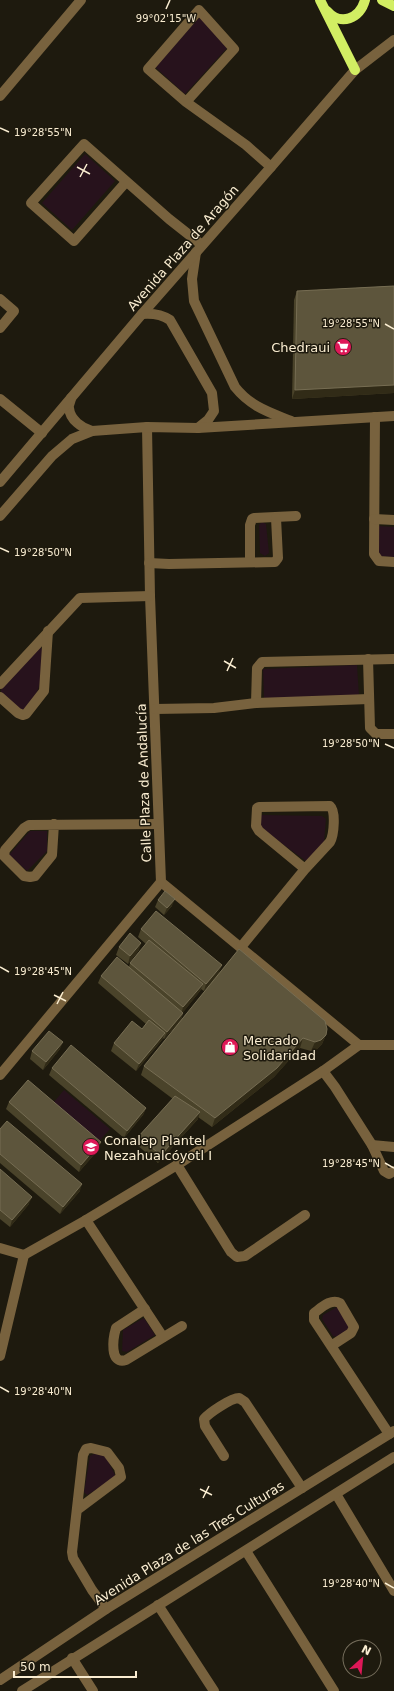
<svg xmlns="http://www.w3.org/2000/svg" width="394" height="1691" viewBox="0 0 394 1691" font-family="'DejaVu Sans',sans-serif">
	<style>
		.green { fill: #27121c }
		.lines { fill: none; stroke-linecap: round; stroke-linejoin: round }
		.minor { stroke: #78623e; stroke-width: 10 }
		.major { stroke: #d2ee63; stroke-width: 10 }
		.wall { fill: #4a432a }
		.shaded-wall { fill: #312b17 }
		.building { fill: #5d553c; stroke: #766d53 }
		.ticks { fill: none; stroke: #faedd1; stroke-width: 1.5 }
		.labels { text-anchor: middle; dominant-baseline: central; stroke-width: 3; stroke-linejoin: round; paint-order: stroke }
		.street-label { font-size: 13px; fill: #faedd1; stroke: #1e1a0e }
		.poi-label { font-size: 13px; fill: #faedd1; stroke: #1e1a0e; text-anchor: start }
		.ticks-label { font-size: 10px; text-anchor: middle; fill: #faedd1; stroke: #1e1a0e; stroke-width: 3; stroke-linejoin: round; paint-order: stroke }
	</style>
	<rect width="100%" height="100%" fill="#1e1a0e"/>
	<g class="green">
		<polygon points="200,17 227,48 185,94 155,67"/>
		<polygon points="85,154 115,181 72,230 42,203"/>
		<polygon points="262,522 266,524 269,553 265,556 260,553 259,525"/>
		<polygon points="379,526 394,527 394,557 377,556"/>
		<path d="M40 646 42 650C41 675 44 692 23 710L20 709 1 692V689Z"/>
		<polygon points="357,665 359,696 264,700 263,669"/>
		<polygon points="262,815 322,816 326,819 324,842 306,861 262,829 258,822 259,816"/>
		<polygon points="30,831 47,831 47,851 27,871 9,855"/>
		<polygon points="64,1090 110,1129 94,1147 49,1108"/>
		<polygon points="337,1307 351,1329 338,1337 333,1336 322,1319 323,1315"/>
		<polygon points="144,1318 155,1335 127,1352 122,1351 123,1330"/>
		<polygon points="94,1454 105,1455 115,1475 113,1480 87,1495 84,1492 90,1456"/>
	</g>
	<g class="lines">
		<g class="minor">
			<polyline points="0,96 81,0"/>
			<polyline points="186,102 234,49 199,10 148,69 186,102 246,145 271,167"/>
			<polyline points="126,182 74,241 31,203 84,144 169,219 202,245"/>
			<path d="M196 252 192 279 194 301 235 387C251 407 269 412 291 421"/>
			<polyline points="0,299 14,311 0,328"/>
			<path d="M142 314C153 313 161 314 170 320L212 393 214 411 208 420 198 428"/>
			<path d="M71 398C71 401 68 406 69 408 70 420 82 428 92 431"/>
			<polyline points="0,399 42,433"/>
			<polyline points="375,417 374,554 379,561 394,562"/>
			<polyline points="147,427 150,596 161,882 359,1045"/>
			<polyline points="0,482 142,314 271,167 355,70 394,40"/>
			<polyline points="0,516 52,456 72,439 92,431 147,427 198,428 394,416"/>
			<polyline points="374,519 394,520"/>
			<polyline points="250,562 250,525 252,519 254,518 296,516"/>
			<polyline points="149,563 169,564 275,562 278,558 276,518"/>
			<polyline points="368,659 370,728 376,734 394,734"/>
			<polyline points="0,684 80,598 150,596"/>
			<polyline points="0,697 18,713 23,715 26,714 44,691 48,631"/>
			<polyline points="256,703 257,668 262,662 394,659"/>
			<polyline points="155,709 214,708 256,703 369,699"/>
			<polyline points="54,824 52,855 35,876 30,877 24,876 4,856 5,850 24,828 29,825 158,824"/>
			<path d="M241 947 305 869 330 842C334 835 336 811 330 806L259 807 257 808 256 826 259 831 305 869"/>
			<polyline points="323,1071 335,1087 372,1145 384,1171 389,1174 394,1171"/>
			<polyline points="0,1075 161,882"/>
			<polyline points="372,1145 394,1147"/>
			<polyline points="177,1165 231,1252 237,1257 245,1256 305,1215"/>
			<polyline points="86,1220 163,1337"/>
			<polyline points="0,1248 24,1255"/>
			<polyline points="24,1255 86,1220 177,1165 323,1071 359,1045 394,1045"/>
			<path d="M145 1309 116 1328C113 1338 109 1365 126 1360L182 1326"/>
			<path d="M331 1346 351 1333 354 1327 340 1303C331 1298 321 1308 314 1313V1320L389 1434"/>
			<polyline points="0,1356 24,1255"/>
			<path d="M224 1456 205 1426 204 1419C209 1413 231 1398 239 1398L245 1402 302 1488"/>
			<polyline points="336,1494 394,1591"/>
			<polyline points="77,1510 121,1477 119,1468 107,1452 91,1448 86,1449 83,1455 72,1552 73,1558 92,1590 106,1609"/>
			<polyline points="246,1551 334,1691"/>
			<polyline points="158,1605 214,1691"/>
			<polyline points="72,1658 93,1691"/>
			<polyline points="0,1680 106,1609 394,1431"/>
			<polyline points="22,1691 394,1457"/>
		</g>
		<g class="major">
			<polyline points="320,0 355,70"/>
			<polyline points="382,0 394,6"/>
			<path d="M327 11C341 27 360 18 365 0"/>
		</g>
	</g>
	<g class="wall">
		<polygon points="394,286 394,393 292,399 294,300 297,291"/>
		<polygon points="158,900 172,906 164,915 155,907"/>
		<polygon points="141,929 219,973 204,991 201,989 200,991 183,1012 183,1013 181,1020 164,1039 163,1038 162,1040 136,1071 111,1051 114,1043 142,1029 146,1024 98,983 101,976 129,967 130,963 146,944 138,937"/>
		<polygon points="119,947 139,950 128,964 116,955"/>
		<polygon points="239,949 326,1035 322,1044 317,1049 311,1051 300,1048 274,1077 212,1127 198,1117 198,1119 158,1163 136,1144 138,1137 173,1099 141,1075 144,1066"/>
		<polygon points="60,1049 43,1070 30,1059 32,1051"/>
		<polygon points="52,1068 146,1108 143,1115 124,1138 49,1075"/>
		<polygon points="9,1102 101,1142 98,1150 79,1172 6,1109"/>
		<polygon points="0,1129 80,1191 60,1214 0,1163"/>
		<polygon points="0,1169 29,1204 10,1227 0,1219"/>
	</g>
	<g class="shaded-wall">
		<polygon points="394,385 394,393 292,399 295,390"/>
		<polygon points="175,899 172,906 164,915 167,908"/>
		<polygon points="141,943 139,950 128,964 130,956"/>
		<polygon points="222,965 219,973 204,991 206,984"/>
		<polygon points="203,984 200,991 181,1015 183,1007"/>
		<polygon points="183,1013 181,1020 164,1039 167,1032"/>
		<polygon points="165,1033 162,1040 136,1071 139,1064"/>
		<polygon points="326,1035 322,1044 317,1049 311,1051 315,1042"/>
		<polygon points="303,1038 300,1048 274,1077 212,1127 215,1118"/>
		<polygon points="63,1042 60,1049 43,1070 46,1062"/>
		<polygon points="146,1108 143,1115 124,1138 127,1131"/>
		<polygon points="200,1112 198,1119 158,1163 161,1155"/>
		<polygon points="101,1142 98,1150 79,1172 81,1165"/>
		<polygon points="82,1184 80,1191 60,1214 63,1207"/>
		<polygon points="32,1197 29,1204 10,1227 12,1220"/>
	</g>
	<g class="building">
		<polygon points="394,286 394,385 295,390 297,291"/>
		<polygon points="165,891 175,899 167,908 158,900"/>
		<polygon points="156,911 222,965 206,984 141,929"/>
		<polygon points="130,933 141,943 130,956 119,947"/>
		<polygon points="149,940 203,984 183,1007 130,963"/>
		<polygon points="239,949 325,1021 327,1029 326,1035 321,1040 315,1042 303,1038 277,1068 215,1118 144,1066"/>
		<polygon points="117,957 183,1013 167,1032 101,976"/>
		<polygon points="149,1020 165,1033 139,1064 114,1043 132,1021 142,1029"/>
		<polygon points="49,1031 63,1042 46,1062 32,1051"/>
		<polygon points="71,1045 146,1108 127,1131 52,1068"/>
		<polygon points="28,1080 101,1142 81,1165 9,1102"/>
		<polygon points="175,1096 200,1112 161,1155 138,1137"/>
		<polygon points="7,1121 82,1184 63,1207 0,1154 0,1129"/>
		<polygon points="0,1169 32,1197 12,1220 0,1210"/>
	</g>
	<path class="ticks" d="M166 9 170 0M0 128 9 132M77 167 90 174M80 177 87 164M385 324 394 329M0 548 9 552M224 661 236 668M227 671 233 658M385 744 394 748M0 967 9 972M54 995 66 1001M57 1004 63 992M385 1163 394 1168M0 1387 9 1392M200 1489 212 1495M203 1498 209 1486M385 1583 394 1588"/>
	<defs>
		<g id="supermarket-disc" transform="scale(0.9)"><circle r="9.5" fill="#de1858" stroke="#1e1a0e"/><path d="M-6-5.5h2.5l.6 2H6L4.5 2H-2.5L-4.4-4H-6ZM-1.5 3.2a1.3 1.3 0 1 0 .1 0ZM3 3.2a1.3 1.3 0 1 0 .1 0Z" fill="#fff"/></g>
		<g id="shop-disc" transform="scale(0.9)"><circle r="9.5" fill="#de1858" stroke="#1e1a0e"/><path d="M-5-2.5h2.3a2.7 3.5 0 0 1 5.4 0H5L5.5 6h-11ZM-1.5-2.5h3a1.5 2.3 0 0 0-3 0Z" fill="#fff"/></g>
		<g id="school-disc" transform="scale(0.9)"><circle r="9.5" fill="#de1858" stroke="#1e1a0e"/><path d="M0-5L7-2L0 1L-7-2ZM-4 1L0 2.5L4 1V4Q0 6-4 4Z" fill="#fff"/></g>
	</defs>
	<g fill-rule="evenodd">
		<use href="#supermarket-disc" x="343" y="347"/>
		<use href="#shop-disc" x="230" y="1047"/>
		<use href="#school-disc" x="91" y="1147"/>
	</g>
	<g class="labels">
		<g class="street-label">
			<text transform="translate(183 248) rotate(-49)">Avenida Plaza de Aragón</text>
			<text transform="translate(144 783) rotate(-92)">Calle Plaza de Andalucía</text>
			<text transform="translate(189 1543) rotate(-32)">Avenida Plaza de las Tres Culturas</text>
		</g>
		<g class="poi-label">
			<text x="330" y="347" text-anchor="end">Chedraui</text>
			<text x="243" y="1040">Mercado<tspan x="243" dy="15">Solidaridad</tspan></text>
			<text x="104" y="1140">Conalep Plantel<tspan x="104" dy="15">Nezahualcóyotl I</tspan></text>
		</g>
	</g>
	<g class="ticks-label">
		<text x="166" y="22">99°02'15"W</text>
		<text x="43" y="136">19°28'55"N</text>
		<text x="351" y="327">19°28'55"N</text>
		<text x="43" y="556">19°28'50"N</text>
		<text x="351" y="747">19°28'50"N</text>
		<text x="43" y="975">19°28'45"N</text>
		<text x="351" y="1167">19°28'45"N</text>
		<text x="43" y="1395">19°28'40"N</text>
		<text x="351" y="1587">19°28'40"N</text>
	</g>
	<g transform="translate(362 1659) rotate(27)"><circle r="19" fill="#1e1a0e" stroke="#766e5c"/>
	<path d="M0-3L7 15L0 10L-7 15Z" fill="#de1858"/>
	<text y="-6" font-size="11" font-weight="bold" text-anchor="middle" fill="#faedd1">N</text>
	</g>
	<path d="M14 1671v6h122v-6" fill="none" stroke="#faedd1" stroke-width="2"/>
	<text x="20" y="1671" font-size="12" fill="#faedd1" stroke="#1e1a0e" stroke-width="3" paint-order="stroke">50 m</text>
</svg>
